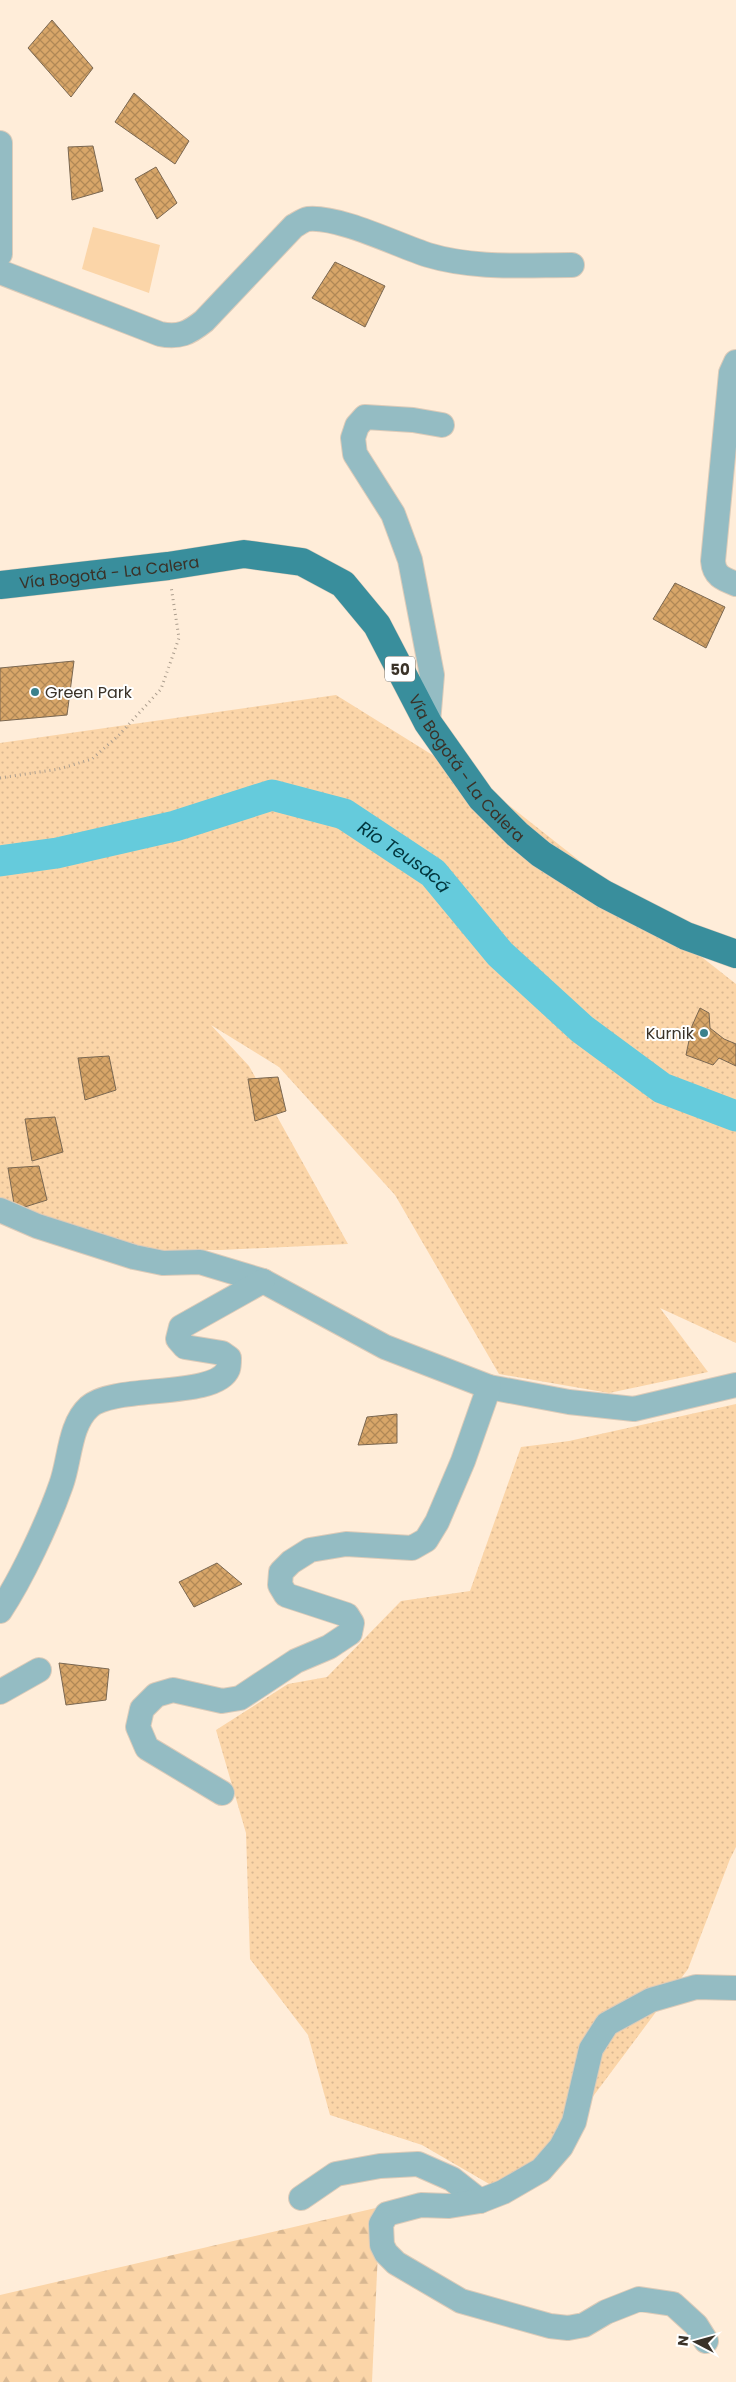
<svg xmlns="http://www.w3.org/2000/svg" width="736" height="2382" viewBox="0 0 736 2382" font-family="Poppins,sans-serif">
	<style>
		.grass { fill: url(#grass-dots) }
		.forest { fill: url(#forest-firs) }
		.garden { fill: #fbd5a8 }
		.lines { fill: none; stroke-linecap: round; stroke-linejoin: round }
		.river { stroke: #65cbdc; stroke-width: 31 }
		.building { fill: url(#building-cross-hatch); stroke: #7a6751 }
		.minor-casing { stroke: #dccbb9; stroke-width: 26 }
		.major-casing { stroke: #dccbb9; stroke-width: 29 }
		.path { stroke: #ac9e8e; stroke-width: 3; stroke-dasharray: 1 4; stroke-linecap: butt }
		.minor { stroke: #94bcc3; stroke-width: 24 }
		.major { stroke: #398e9c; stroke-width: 28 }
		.poi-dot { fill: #3b818c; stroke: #fff; stroke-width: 2 }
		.labels { text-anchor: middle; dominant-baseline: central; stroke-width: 4; stroke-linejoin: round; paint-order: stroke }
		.shield { fill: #fff; stroke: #757068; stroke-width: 1 }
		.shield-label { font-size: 15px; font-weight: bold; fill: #3a3228 }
		.street-label { font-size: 16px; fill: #3a3228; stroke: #fff }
		.poi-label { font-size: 16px; fill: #3a3228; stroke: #fff; text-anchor: start }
		.water-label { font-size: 18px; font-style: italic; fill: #01353c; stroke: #fff }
	</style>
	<defs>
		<pattern id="grass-dots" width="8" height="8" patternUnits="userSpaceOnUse" patternTransform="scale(1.25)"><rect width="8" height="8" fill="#fbd5a8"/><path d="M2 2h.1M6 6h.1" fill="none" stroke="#d8b791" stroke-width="1.8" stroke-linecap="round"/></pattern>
		<pattern id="forest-firs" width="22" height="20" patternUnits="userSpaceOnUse" patternTransform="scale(1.25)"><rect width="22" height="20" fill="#fbd5a8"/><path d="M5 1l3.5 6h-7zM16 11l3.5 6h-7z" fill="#d8b791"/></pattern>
		<pattern id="building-cross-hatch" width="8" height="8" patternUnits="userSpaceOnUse" patternTransform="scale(1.25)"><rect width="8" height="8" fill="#d8a669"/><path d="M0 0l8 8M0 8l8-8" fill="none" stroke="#b08856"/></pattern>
	</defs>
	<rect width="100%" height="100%" fill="#ffedd9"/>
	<g class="grass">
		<polygon points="336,695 492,792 736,984 736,1343 660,1308 708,1372 609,1393 499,1374 395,1195 279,1067 211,1025 249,1066 348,1244 221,1250 110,1250 0,1197 0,743"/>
		<polygon points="736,1404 736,1847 730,1859 688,1969 574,2122 503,2192 422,2145 330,2115 308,2035 250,1959 246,1833 216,1730 288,1684 327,1677 401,1601 470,1591 521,1447 569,1441"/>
	</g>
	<polygon class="forest" points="380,2207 372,2382 0,2382 0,2295"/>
	<polygon class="garden" points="93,227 160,245 149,293 82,269"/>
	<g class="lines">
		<path class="river" id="s1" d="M0 861 57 853 175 826 272 795 344 814 433 873 500 954 582 1029 662 1088 736 1116"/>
	</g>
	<g class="building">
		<polygon points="52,20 93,68 71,97 28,48"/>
		<polygon points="134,93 189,141 175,164 115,122"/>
		<polygon points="93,146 103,191 72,200 68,147"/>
		<polygon points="156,167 177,203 157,219 135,179"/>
		<polygon points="335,262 385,286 365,327 312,298"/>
		<polygon points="675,583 725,607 706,648 653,619"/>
		<polygon points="74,661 67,715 0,721 0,668"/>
		<polygon points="700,1008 709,1013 710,1028 724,1039 736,1044 736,1066 719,1058 713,1065 686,1055 692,1026"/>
		<polygon points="109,1056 116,1090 85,1100 78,1058"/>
		<polygon points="278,1077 286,1111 255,1121 248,1079"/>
		<polygon points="55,1117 63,1152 32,1161 25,1119"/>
		<polygon points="39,1166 47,1200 15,1210 8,1168"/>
		<polygon points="397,1414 397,1443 358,1445 367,1417"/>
		<polygon points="217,1563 242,1584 194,1607 179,1582"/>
		<polygon points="59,1663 109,1669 106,1700 66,1705"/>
	</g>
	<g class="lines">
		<g class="minor-casing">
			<g id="minor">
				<polyline points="0,143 0,254"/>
				<path d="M0 272 160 334C179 338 189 333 204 321L294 226C298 224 303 220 308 219 339 216 397 245 428 255 474 269 524 265 572 265"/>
				<path d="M736 362 731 373 713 561C714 576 723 579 736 584"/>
				<polyline points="428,723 432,675 410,560 393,514 355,454 353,438 357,426 365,417 413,420 442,425"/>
				<polyline points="0,1210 37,1226 134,1257 163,1263 200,1262 263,1281 385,1347 489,1387 569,1402 634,1409 736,1385"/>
				<path d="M0 1611C22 1578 48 1522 61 1485 70 1461 69 1425 89 1407 113 1384 216 1399 228 1369 229 1366 229 1361 229 1358L222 1353 185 1347 178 1339 181 1327 263 1281"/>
				<polyline points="0,1692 39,1670"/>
				<polyline points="222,1793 147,1748 138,1727 142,1709 156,1695 173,1690 222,1701 240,1698 296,1661 329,1647 350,1633 352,1623 347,1615 286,1595 280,1585 281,1572 291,1562 310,1550 346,1544 412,1548 426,1540 437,1522 463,1461 489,1387"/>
				<polyline points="301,2198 336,2174 380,2166 418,2164 452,2179 480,2201"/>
				<polyline points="706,2341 696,2325 673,2304 639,2299 606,2312 584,2325 568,2328 550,2326 461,2301 396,2263 386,2253 382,2245 381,2224 387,2214 421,2205 449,2206 480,2201 503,2192 541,2170 561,2147 574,2122 591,2049 607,2024 651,2000 696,1987 736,1988"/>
			</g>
		</g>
		<g class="major-casing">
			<g id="major">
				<path id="s2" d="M0 585 168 566 244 554 302 562 343 584 377 625 428 723 481 798 517 834 541 854 604 894 686 936 736 954"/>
			</g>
		</g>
		<polyline class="path" points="0,778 59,769 92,759 119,735 161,689 179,638 171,586"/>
		<use href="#minor" class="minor"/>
		<use href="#major" class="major"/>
	</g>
	<g class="poi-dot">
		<circle cx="35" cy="692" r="5"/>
		<circle cx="704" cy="1033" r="5"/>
	</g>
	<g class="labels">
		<rect class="shield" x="385" y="656.5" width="30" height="25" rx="4"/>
		<g class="shield-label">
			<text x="400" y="669">50</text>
		</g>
		<g class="street-label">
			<text stroke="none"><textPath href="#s2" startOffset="110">Vía Bogotá - La Calera</textPath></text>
			<text stroke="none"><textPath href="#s2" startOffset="574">Vía Bogotá - La Calera</textPath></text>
		</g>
		<g class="poi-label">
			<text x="45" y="692">Green Park</text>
			<text x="694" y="1033" text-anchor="end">Kurnik</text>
		</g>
		<g class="water-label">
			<text stroke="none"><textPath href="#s1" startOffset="429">Río Teusacá</textPath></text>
		</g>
	</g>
	<g transform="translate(696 2342) rotate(276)" stroke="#ffffff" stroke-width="4" paint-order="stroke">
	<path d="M0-4L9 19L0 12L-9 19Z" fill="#3a3228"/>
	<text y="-8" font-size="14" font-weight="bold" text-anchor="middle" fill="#3a3228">N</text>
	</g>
</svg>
